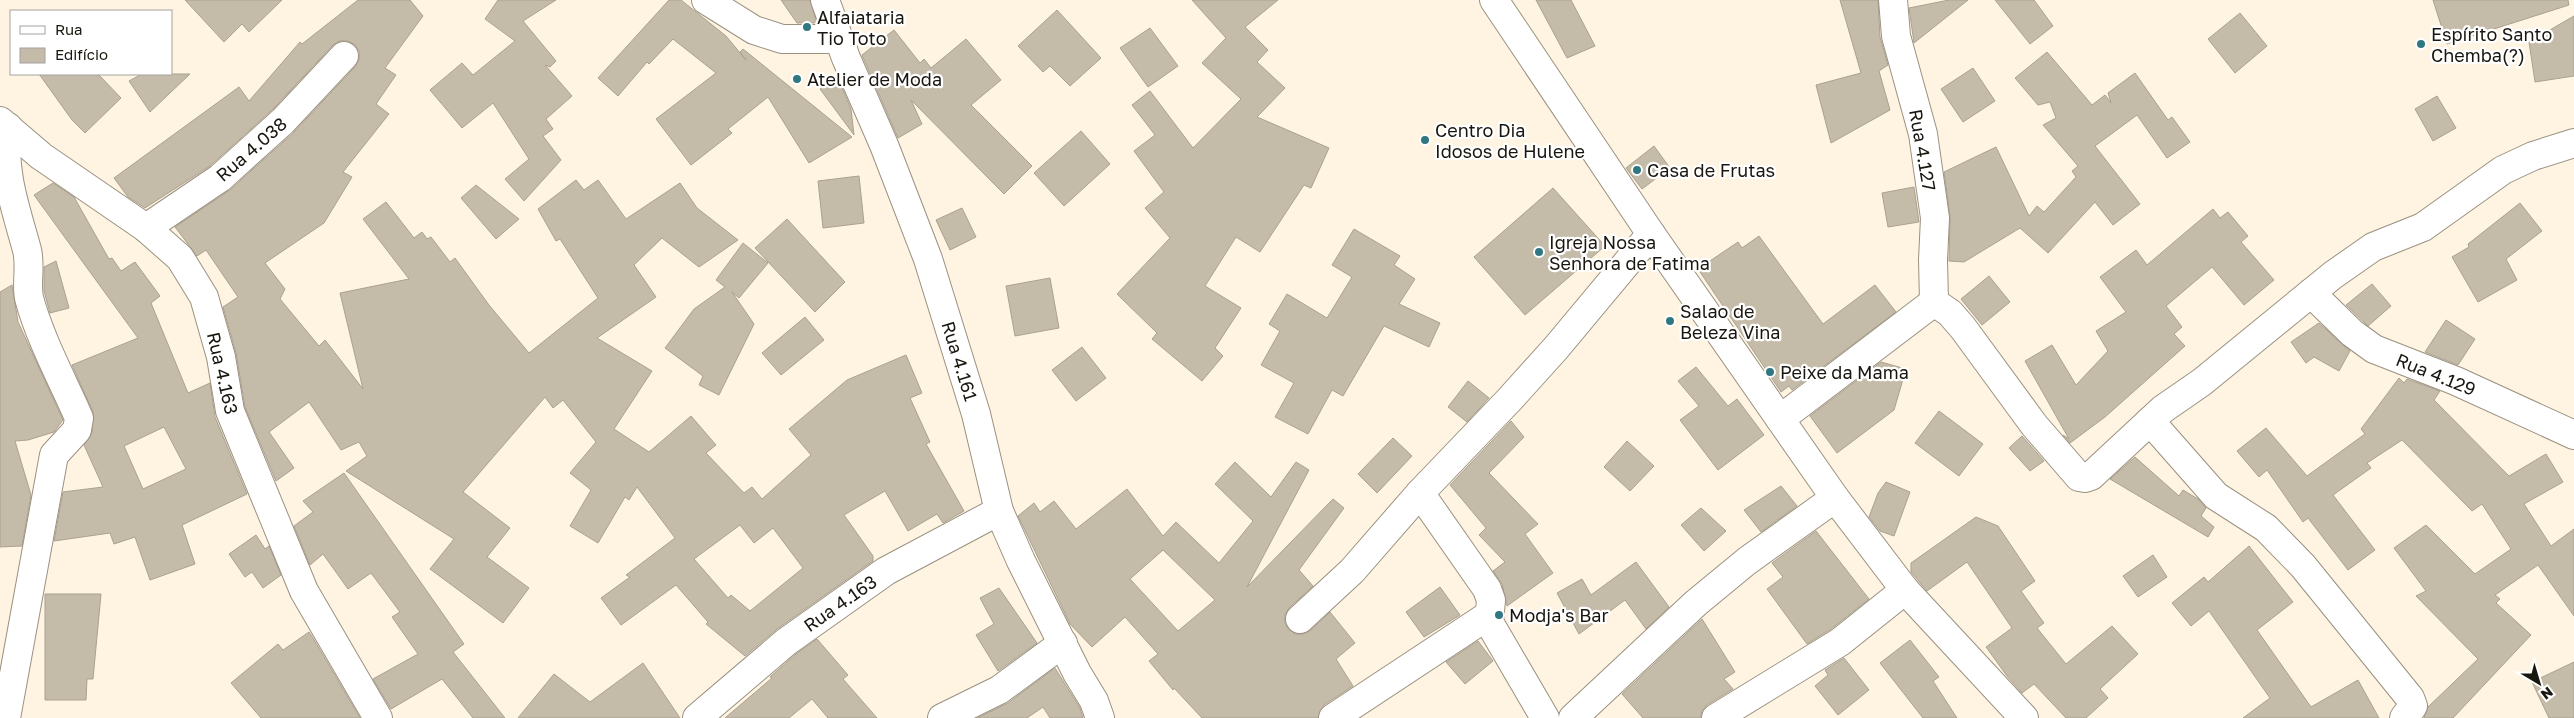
<svg xmlns="http://www.w3.org/2000/svg" width="2574" height="718" viewBox="0 0 2574 718" font-family="'Golos Text',sans-serif">
	<style>
		.building { fill: #c5bba9; stroke: #aba190; fill-rule: evenodd }
		.lines { fill: none; stroke-linecap: round; stroke-linejoin: round }
		.street-casing { stroke: #9a9180; stroke-width: 30 }
		.secondary-casing { stroke: #9a9180; stroke-width: 30 }
		.street { stroke: #fff; stroke-width: 28 }
		.secondary { stroke: #fff; stroke-width: 28 }
		.poi-dot { fill: #307782; stroke: #fff; stroke-width: 2 }
		.labels { text-anchor: middle; dominant-baseline: central; stroke-width: 4.5; stroke-linejoin: round; paint-order: stroke }
		.poi-label { font-size: 18px; fill: #19160f; stroke: #fff; text-anchor: start }
		.street-label { font-size: 18px; fill: #19160f; stroke: #fff }
	</style>
	<rect width="100%" height="100%" fill="#fef4e1"/>
	<g class="building">
		<polygon points="185,0 282,0 249,32 242,24 224,42"/>
		<path d="M358 0H410L423 16 385 68 396 75 376 104 389 114 343 172 352 177 324 223 265 263 285 289 280 299 319 346 325 340 363 389 340 293 409 279 363 219 386 202 414 238 422 232 427 239 431 237 450 262 455 258 489 305 529 353 598 298 560 239 556 241 538 209 576 180 584 190 598 180 626 219 680 183 697 208 738 240 699 267 662 238 634 265 656 297 597 338 652 371 614 429 649 452 691 416 716 445 706 453 744 493 752 487 762 499 811 455 789 429 847 380 906 355 922 393 910 398 930 442 926 444 964 511 943 523 937 514 908 531 885 491 844 515 873 556V561L777 629 745 656 706 624 708 622 676 585 621 625 601 598 630 577 626 575 675 538 637 487 629 500 625 497 598 543 570 526 591 490 570 473 596 442 563 400 553 408 545 397 463 492 510 528 487 557 529 588 503 623 430 569 454 539 346 471 367 456 359 442 341 450 309 402 269 432 294 468 276 481 245 407 236 353 223 307 238 297 206 250 197 256 175 227 230 190 293 133 355 67 359 59V51L354 44 347 41H340L333 45 272 110 210 166 145 208 128 197 114 178 239 87 249 101 300 42 302 44ZM740 525 754 543 773 528 803 568 750 611 731 595 728 598 694 559Z"/>
		<polygon points="498,0 556,0 523,21 556,61 550,67 545,65 572,96 546,119 553,129 543,136 561,160 524,201 505,179 529,159 493,103 462,128 430,90 462,63 473,75 515,41 485,19"/>
		<polygon points="669,0 681,0 726,36 746,60 740,52 743,49 852,137 809,163 768,97 728,129 732,133 691,165 656,119 716,73 673,39 649,64 647,62 618,96 598,78"/>
		<polygon points="781,0 810,0 817,23 797,23"/>
		<polygon points="1192,0 1278,0 1245,27 1268,50 1257,62 1285,88 1257,117 1329,148 1311,188 1304,185 1260,252 1236,237 1205,286 1241,308 1215,348 1223,356 1202,381 1152,339 1157,333 1117,294 1170,238 1145,208 1164,192 1134,151 1155,135 1132,105 1150,91 1193,148 1241,99 1202,63 1226,38"/>
		<polygon points="1536,0 1571,0 1595,46 1567,58"/>
		<polygon points="1840,0 1878,0 1880,37 1888,65 1879,71 1890,110 1831,143 1816,85 1861,73"/>
		<polygon points="1949,0 1968,0 1914,43 1909,8"/>
		<polygon points="1995,0 2034,0 2053,26 2030,44"/>
		<polygon points="2433,0 2568,0 2569,5 2447,44"/>
		<polygon points="1057,10 1101,58 1070,86 1050,66 1043,72 1018,46"/>
		<polygon points="2240,13 2267,46 2235,73 2208,39"/>
		<polygon points="2574,16 2574,76 2535,82 2529,42"/>
		<polygon points="1150,28 1178,66 1148,87 1120,48"/>
		<polygon points="894,30 920,63 924,59 931,68 966,39 1001,80 971,105 1032,166 1004,194 911,100 922,124 898,138 862,55"/>
		<polygon points="2047,52 2092,105 2105,95 2111,103 2108,93 2135,73 2168,120 2172,117 2190,142 2167,158 2137,115 2095,146 2140,204 2113,225 2095,202 2048,253 2020,228 1964,262 1949,261 1950,216 1944,172 1996,147 2029,216 2037,206 2044,212 2076,177 2072,171 2078,166 2043,125 2056,118 2050,102 2038,105 2015,78"/>
		<polygon points="1973,68 1995,101 1963,122 1941,89"/>
		<polygon points="39,74 98,74 121,98 85,133 72,120"/>
		<polygon points="142,74 190,74 150,112 129,81"/>
		<polygon points="837,76 851,109 854,135 820,89"/>
		<polygon points="2437,96 2456,128 2433,141 2415,109"/>
		<polygon points="1081,131 1110,164 1064,206 1034,173"/>
		<polygon points="1654,146 1670,168 1642,189 1626,168"/>
		<polygon points="859,176 864,223 823,228 818,181"/>
		<path d="M53 183 74 197 109 259 112 258 121 271 135 262 160 296 151 303 188 393 210 383 215 417 247 494 182 525 195 564 150 580 135 537 114 544 110 533 54 541 63 492 103 487 84 445 92 433 93 412 72 365 138 338 34 195ZM164 427 186 469 143 489 124 446Z"/>
		<polygon points="476,185 519,219 496,239 461,198"/>
		<polygon points="1914,187 1919,222 1888,227 1882,193"/>
		<polygon points="1553,188 1605,246 1525,315 1474,257"/>
		<polygon points="2520,203 2542,231 2506,259 2517,280 2478,302 2452,257 2469,247 2468,244"/>
		<polygon points="962,208 976,237 950,250 936,220"/>
		<polygon points="2213,209 2220,218 2228,212 2248,236 2241,242 2274,280 2244,305 2212,267 2166,306 2182,327 2174,334 2185,346 2105,417 2070,443 2063,435 2069,439 2025,361 2052,345 2076,385 2108,351 2096,331 2126,312 2100,277 2136,250 2147,265"/>
		<polygon points="787,219 845,282 815,312 755,248"/>
		<polygon points="1354,229 1400,256 1394,265 1415,279 1399,304 1440,323 1429,347 1384,326 1343,396 1332,390 1308,434 1275,417 1294,383 1261,365 1280,331 1269,324 1287,294 1327,318 1352,277 1332,265"/>
		<polygon points="1759,236 1823,324 1875,285 1896,312 1792,390 1789,386 1781,392 1698,269 1738,242 1742,248"/>
		<polygon points="743,243 768,263 739,298 732,292 754,324 719,395 699,385 703,376 665,348 694,309 725,287 716,280"/>
		<polygon points="56,261 69,308 50,313 44,291 44,267"/>
		<polygon points="1989,276 2010,302 1982,325 1961,299"/>
		<polygon points="1050,278 1059,328 1015,336 1006,286"/>
		<polygon points="2372,284 2391,306 2368,326 2346,305"/>
		<polygon points="12,285 18,322 63,420 54,432 28,440 15,441 31,495 22,546 0,547 0,292"/>
		<polygon points="805,317 824,340 781,375 762,353"/>
		<polygon points="2446,320 2475,339 2458,365 2425,352"/>
		<polygon points="2319,323 2350,351 2339,371 2314,357 2306,363 2291,342"/>
		<polygon points="1082,347 1106,378 1076,401 1052,370"/>
		<polygon points="1881,362 1906,369 1894,410 1837,453 1810,416"/>
		<polygon points="1696,367 1728,406 1737,399 1764,435 1718,470 1680,420 1699,406 1678,381"/>
		<polygon points="2399,378 2404,383 2407,379 2440,391 2434,400 2509,476 2546,454 2563,482 2524,504 2551,546 2574,529 2574,616 2538,565 2495,595 2500,599 2496,603 2531,635 2453,718 2424,718 2428,707 2478,659 2416,596 2426,591 2394,548 2426,525 2475,574 2511,549 2482,504 2472,511 2402,440 2367,463 2371,468 2333,495 2375,550 2348,570 2308,518 2303,522 2267,470 2259,477 2237,451 2266,428 2307,476 2365,434 2361,429"/>
		<polygon points="1468,381 1489,398 1467,422 1448,407"/>
		<polygon points="1939,411 1983,444 1959,476 1915,443"/>
		<polygon points="1511,421 1524,437 1489,473 1538,524 1525,534 1553,573 1507,606 1502,584 1493,571 1505,562 1479,535 1486,528 1450,485"/>
		<polygon points="2022,436 2044,461 2030,471 2009,448"/>
		<polygon points="1393,438 1412,456 1377,493 1358,474"/>
		<polygon points="1627,441 1654,466 1630,491 1604,467"/>
		<polygon points="2135,457 2179,496 2183,490 2198,499 2206,508 2201,516 2214,527 2208,537 2110,479"/>
		<path d="M1235 462 1271 497 1296 462 1309 470 1247 587 1333 499 1344 508 1299 570 1313 586 1289 608 1285 615V623L1288 629 1295 634H1303L1311 630 1330 612 1355 643 1336 659 1353 686 1324 705 1318 718H1202L1174 688 1173 690 1149 661 1158 654 1125 617 1092 647 1070 624 1018 516 1034 503 1040 512 1054 501 1076 529 1127 489 1163 536 1176 522 1219 563 1253 521 1215 484ZM1163 550 1215 600 1178 631 1130 579Z"/>
		<polygon points="344,473 464,644 453,652 505,718 473,718 442,679 391,709 373,679 418,654 392,617 400,612 371,573 348,589 323,554 310,565 294,526 313,512 303,501"/>
		<polygon points="1886,482 1910,492 1894,536 1880,531 1869,517 1878,493"/>
		<polygon points="1781,486 1797,506 1761,532 1744,510"/>
		<polygon points="1701,508 1726,531 1704,551 1681,525"/>
		<polygon points="1976,517 1998,526 2035,581 2021,591 2044,623 2037,628 2066,664 2112,626 2138,654 2100,689 2108,698 2086,718 2066,718 2034,684 2022,693 2007,676 1986,647 2012,628 1967,562 1927,591 1911,572 1911,563"/>
		<polygon points="1816,531 1869,599 1831,629 1807,644 1767,589 1783,577 1772,563"/>
		<polygon points="256,535 265,549 269,546 281,575 263,588 252,572 245,577 229,554"/>
		<polygon points="2249,546 2293,602 2257,630 2311,707 2358,680 2379,718 2243,718 2270,698 2209,611 2191,626 2172,603 2204,577 2208,582"/>
		<polygon points="2153,555 2167,577 2138,597 2123,576"/>
		<polygon points="1636,562 1669,607 1646,629 1625,600 1579,634 1557,593 1582,579 1591,595"/>
		<polygon points="1440,587 1460,615 1424,637 1406,612"/>
		<polygon points="999,588 1037,643 998,671 976,635 994,624 980,598"/>
		<polygon points="45,594 101,594 93,679 87,679 86,700 45,700"/>
		<polygon points="1702,619 1735,672 1724,679 1733,689 1707,705 1702,711 1700,718 1643,718 1622,694"/>
		<polygon points="309,632 313,638 360,718 261,718 231,683 278,644 283,650"/>
		<polygon points="817,639 848,675 843,679 877,718 828,718 812,699 789,718 725,718 772,678 770,677 796,654"/>
		<polygon points="1910,640 1939,677 1933,681 1957,718 1923,718 1880,663"/>
		<polygon points="1478,641 1493,661 1465,684 1446,662"/>
		<polygon points="1844,658 1869,690 1838,715 1815,686 1828,675 1825,670"/>
		<polygon points="2574,662 2574,718 2549,718 2532,682"/>
		<polygon points="643,663 680,718 518,718 554,674 590,702"/>
		<polygon points="1055,668 1080,708 1083,718 1050,718 1043,707 1027,718 977,718 1008,703"/>
	</g>
	<g class="lines">
		<g class="street-casing">
			<g id="street">
				<polyline points="706,0 754,30 782,39 839,39"/>
				<polyline points="825,0 846,58 884,145 928,259 976,414 999,511 1021,561 1077,673 1094,701 1100,718"/>
				<polyline points="1893,0 1896,36 1923,134 1935,218 1933,260 1934,302"/>
				<polyline points="0,121 41,156 146,228 180,258 204,297 221,357 230,411 304,591 378,718"/>
				<polyline points="146,228 220,178 283,121 344,56"/>
				<polyline points="2311,293 2352,333 2374,349 2456,381 2574,435"/>
				<polyline points="1934,302 1950,313 1963,328 2034,425 2079,477 2085,478 2091,476 2163,409 2202,382 2333,275 2373,247 2423,227 2503,170 2533,156 2574,143"/>
				<polyline points="1780,419 1934,302"/>
				<polyline points="2150,421 2216,496 2266,528 2303,566 2410,698 2413,706 2404,718"/>
				<polyline points="1420,493 1487,589 1491,600 1489,622 1545,718"/>
				<polyline points="1300,619 1352,571 1420,493 1510,399 1556,348 1651,234"/>
				<path d="M6 718 54 455 77 430 79 418C62 379 40 339 29 298 26 283 31 266 27 250 16 209 1 170 8 127"/>
				<polyline points="697,718 786,642 886,571 999,511"/>
				<polyline points="942,718 999,690 1063,643"/>
				<polyline points="1333,718 1489,615"/>
				<polyline points="1573,718 1696,603 1747,561 1835,498"/>
				<polyline points="1716,718 1840,642 1905,590"/>
			</g>
		</g>
		<g class="secondary-casing">
			<polyline id="secondary" points="1494,0 1651,234 1835,498 1905,590 2024,718"/>
		</g>
		<use href="#street" class="street"/>
		<use href="#secondary" class="secondary"/>
	</g>
	<g class="poi-dot">
		<circle cx="807" cy="27" r="5"/>
		<circle cx="2421" cy="44" r="5"/>
		<circle cx="797" cy="79" r="5"/>
		<circle cx="1425" cy="140" r="5"/>
		<circle cx="1637" cy="170" r="5"/>
		<circle cx="1539" cy="252" r="5"/>
		<circle cx="1670" cy="321" r="5"/>
		<circle cx="1770" cy="372" r="5"/>
		<circle cx="1499" cy="615" r="5"/>
	</g>
	<g class="labels">
		<g class="poi-label">
			<text x="817" y="17">Alfaiataria<tspan x="817" dy="21">Tio Toto</tspan></text>
			<text x="2431" y="34">Espírito Santo<tspan x="2431" dy="21">Chemba(?)</tspan></text>
			<text x="807" y="79">Atelier de Moda</text>
			<text x="1435" y="130">Centro Dia<tspan x="1435" dy="21">Idosos de Hulene</tspan></text>
			<text x="1647" y="170">Casa de Frutas</text>
			<text x="1549" y="242">Igreja Nossa<tspan x="1549" dy="21">Senhora de Fatima</tspan></text>
			<text x="1680" y="311">Salao de<tspan x="1680" dy="21">Beleza Vina</tspan></text>
			<text x="1780" y="372">Peixe da Mama</text>
			<text x="1509" y="615">Modja's Bar</text>
		</g>
		<g class="street-label">
			<text transform="translate(251 149) rotate(-41)">Rua 4.038</text>
			<text transform="translate(1923 150) rotate(80)">Rua 4.127</text>
			<text transform="translate(960 361) rotate(73)">Rua 4.161</text>
			<text transform="translate(223 373) rotate(77)">Rua 4.163</text>
			<text transform="translate(2436 374) rotate(22)">Rua 4.129</text>
			<text transform="translate(840 603) rotate(-35)">Rua 4.163</text>
		</g>
	</g>
	<rect x="10" y="10" width="162" height="65" fill="#ffffff" stroke="#a3a29f"/>
	<rect x="20" y="26" width="25" height="8" fill="#ffffff" stroke="#a3a29f"/>
	<text x="55" y="35" font-size="15" fill="#19160f">Rua</text>
	<rect x="20" y="48" width="25" height="15" fill="#c5bba9" stroke="#a3a29f"/>
	<text x="55" y="60" font-size="15" fill="#19160f">Edifício</text>
	<g transform="translate(2539 683) rotate(142)" stroke="#ffffff" stroke-width="4" paint-order="stroke">
	<path d="M0-4L9 19L0 12L-9 19Z" fill="#19160f"/>
	<text y="-8" font-size="14" font-weight="bold" text-anchor="middle" fill="#19160f">N</text>
	</g>
</svg>
